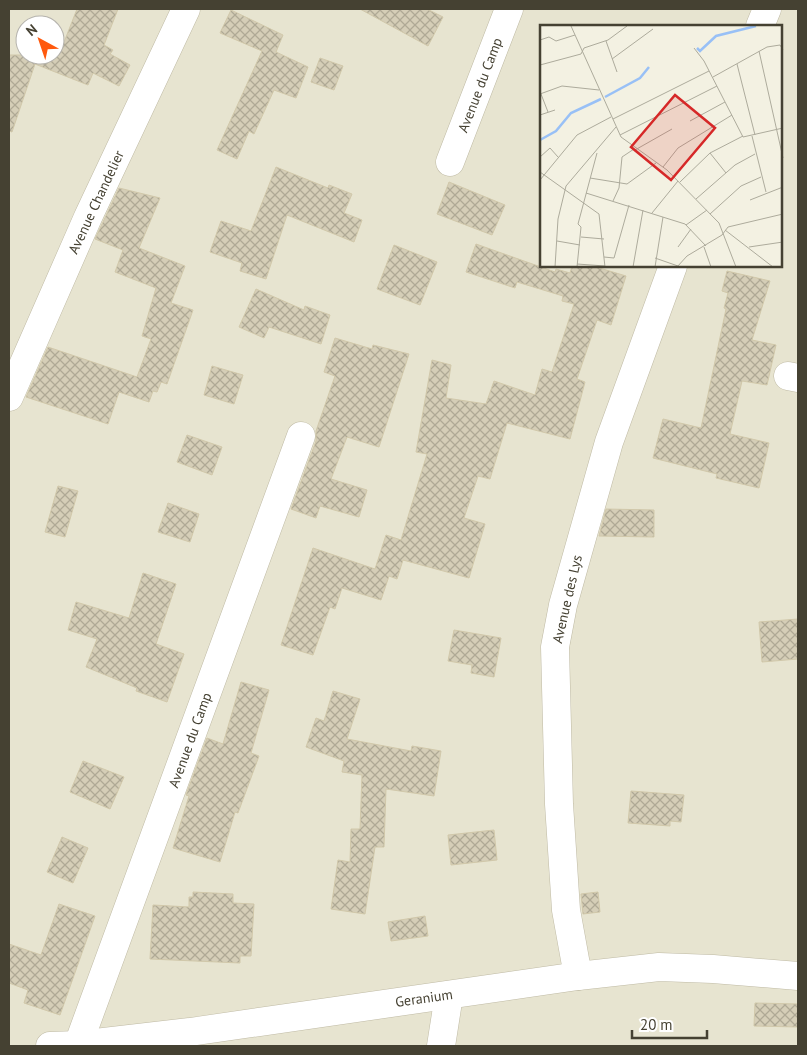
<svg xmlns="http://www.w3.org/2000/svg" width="807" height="1055" viewBox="0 0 807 1055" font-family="'PT Sans',sans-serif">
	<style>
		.residential { fill: #e7e4d0; fill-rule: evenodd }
		.building { fill: url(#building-cross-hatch); stroke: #d1c8aa }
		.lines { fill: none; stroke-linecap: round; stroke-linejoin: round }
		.minor-casing { stroke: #bfbaa4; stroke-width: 29 }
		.minor { stroke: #fff; stroke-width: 28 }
		.labels { text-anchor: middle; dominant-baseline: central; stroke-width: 5; stroke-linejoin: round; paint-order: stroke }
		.street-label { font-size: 14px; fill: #454132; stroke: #fff }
		.inset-river { fill: none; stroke: #98c0f6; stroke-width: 2.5 }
		.inset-road { fill: none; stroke: #adab9c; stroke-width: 1 }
		.view { fill: #d62828; fill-opacity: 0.15; stroke: #d62828; stroke-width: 2.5 }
		.inset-edge { fill: none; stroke: #454132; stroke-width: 2.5 }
	</style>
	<defs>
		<pattern id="building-cross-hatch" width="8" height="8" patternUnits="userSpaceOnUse" patternTransform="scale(1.25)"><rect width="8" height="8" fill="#d5ceb7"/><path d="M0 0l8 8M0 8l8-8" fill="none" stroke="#afa995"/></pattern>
	</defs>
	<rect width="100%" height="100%" fill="#f3f1e2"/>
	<path class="residential" d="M9 9H798V1046H9ZM25 25H55V55H25ZM541 26H781V266H541Z"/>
	<g class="building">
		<polygon points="77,9 118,9 104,45 113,50 110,54 130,65 119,86 93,73 88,85 35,64 12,132 9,131 9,55 59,55"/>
		<polygon points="360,9 427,9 443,17 428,46"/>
		<polygon points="231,10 283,35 276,52 308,67 296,98 274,90 254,134 249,131 237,159 217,150 262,51 220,33"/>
		<polygon points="320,58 343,66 334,90 311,82"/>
		<polygon points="276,167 328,188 329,185 352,194 344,213 362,220 354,242 287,215 266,279 240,271 242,263 210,252 221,221 251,231"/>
		<polygon points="449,182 505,205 492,235 437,214"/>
		<polygon points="119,188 160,198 139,248 185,266 171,303 193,310 167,384 161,382 157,392 153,391 149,402 119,392 108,424 26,397 48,347 137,377 151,339 142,336 156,288 115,272 123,250 95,239"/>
		<polygon points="476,244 555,272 556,269 570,273 572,266 593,266 626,276 611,325 597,320 577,379 585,382 570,439 507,423 490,479 478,476 464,518 485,524 469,578 403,560 397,579 389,576 381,600 342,588 335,609 330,607 313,655 281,645 313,548 375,569 386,535 401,540 427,454 416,452 432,360 451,365 446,398 486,404 494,381 535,395 542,369 552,372 574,304 562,301 563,296 517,282 515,288 466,272"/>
		<polygon points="394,245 437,262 420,305 377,289"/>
		<polygon points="727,271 770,281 752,340 776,345 767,385 742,381 730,434 769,443 759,488 716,478 717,474 653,458 663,419 701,428 726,309 724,308 728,293 722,291"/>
		<polygon points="256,289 304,310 305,306 330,315 321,344 269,327 264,338 239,327"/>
		<polygon points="335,338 372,349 373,345 409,354 379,447 347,437 331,479 367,490 359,517 320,506 316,518 291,509 316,441 316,431 335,376 324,372"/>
		<polygon points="212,366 243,375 234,404 204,395"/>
		<polygon points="187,435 222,447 212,475 177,462"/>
		<polygon points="58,486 78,491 65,537 45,532"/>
		<polygon points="168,503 199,514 190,542 158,532"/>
		<polygon points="606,509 654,510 654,537 599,536"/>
		<polygon points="143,573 176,584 156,644 184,654 167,702 136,691 137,688 86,667 97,639 68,630 76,602 129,618"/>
		<polygon points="798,619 798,659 762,662 759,622"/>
		<polygon points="454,630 501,638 494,677 471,673 472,665 448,661"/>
		<polygon points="241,682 269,690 251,753 259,756 238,813 235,812 220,862 173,848 189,796 186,795 207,738 223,744"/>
		<polygon points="333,691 360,699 347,739 411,751 412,746 441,751 434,796 386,789 384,847 375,847 365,914 331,909 338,860 350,862 351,829 360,829 362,775 342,772 344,761 306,747 316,718 324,721"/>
		<polygon points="83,761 124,777 110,809 70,792"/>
		<polygon points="631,791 684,795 681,822 670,821 670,826 628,823"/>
		<polygon points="494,830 497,860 451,865 448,835"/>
		<polygon points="62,837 88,848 73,883 47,872"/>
		<polygon points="193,892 233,894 233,903 254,904 251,956 240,956 240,963 150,959 153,905 189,907 189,897 193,897"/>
		<polygon points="598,892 600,912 583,914 581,894"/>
		<polygon points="59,904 95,916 60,1015 24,1003 28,990 9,983 9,944 41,955"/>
		<polygon points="425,916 428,936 391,941 388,922"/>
		<polygon points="755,1003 798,1004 798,1027 754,1026"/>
	</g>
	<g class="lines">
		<g class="minor-casing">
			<g id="minor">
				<polyline points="760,26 767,9"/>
				<polyline points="450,162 509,9"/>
				<polyline points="788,376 798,378"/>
				<polyline points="9,397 88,217 186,9"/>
				<polyline points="578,976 566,910 559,804 555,647 563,605 609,442 673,266"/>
				<polyline points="78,1045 301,436"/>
				<polyline points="50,1046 78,1045 190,1032 578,976 659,967 713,969 798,976"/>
				<polyline points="441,1046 449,995"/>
			</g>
		</g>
		<use href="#minor" class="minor"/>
	</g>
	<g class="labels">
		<g class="street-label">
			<text transform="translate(480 85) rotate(-69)">Avenue du Camp</text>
			<text transform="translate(96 202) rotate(-65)">Avenue Chandelier</text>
			<text transform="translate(567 599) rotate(-77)">Avenue des Lys</text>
			<text transform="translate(190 740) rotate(-70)">Avenue du Camp</text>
			<text transform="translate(424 998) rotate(-8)">Geranium</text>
		</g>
	</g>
	<g transform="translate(540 25)">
		<rect width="242" height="242" fill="#f3f1e2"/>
		<path class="inset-river" d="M157 23 160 26 176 11 216 1M65 72 100 53 109 42M0 115 16 106 31 88 61 74"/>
		<path class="inset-road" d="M31 1 81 112 127 145 179 198 196 242M0 15 9 12 16 16 35 10M66 16 77 47M154 23 164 36 203 112 243 103M219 26 243 133M72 34 113 4M197 39 215 110M0 40 41 29 44 23 68 15 87 1M173 52 227 22 240 20 243 25M0 69 22 61 59 65M1 69 8 87M0 90 15 85M73 94 169 46M150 96 185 77M80 110 177 61M212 111 226 167M95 125 132 104M170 128 186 148M0 132 10 123 18 132M123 142 138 123 192 90M0 147 59 189 65 242M50 153 87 159 116 138M0 155 37 110 71 92M140 157 170 128 203 111M46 168 145 199 166 221M156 174 195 140 215 129M210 175 243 162M73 176 79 163 82 132 94 124M112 188 138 156M170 189 201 161 221 152M146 200 167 185M185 205 233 242M41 212 64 214M17 216 40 220M138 222 151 204M164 222 171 242M209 222 243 217M64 232 74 233 89 180M115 233 138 241M37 239 65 241M15 242 18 194 26 161 76 102M37 242 41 202 38 199 57 128M93 242 103 185M115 242 123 192M137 242 147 231 182 210 188 202 243 189"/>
		<path class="view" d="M135 70 175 103 131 155 91 122Z"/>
		<rect width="242" height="242" class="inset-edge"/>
	</g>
	<rect width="807" height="1055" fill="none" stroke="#454132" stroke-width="20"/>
	<g transform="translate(40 40) rotate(320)"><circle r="24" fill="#ffffff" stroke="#b5b3ad"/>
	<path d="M0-4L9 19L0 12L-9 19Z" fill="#ff590d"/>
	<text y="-8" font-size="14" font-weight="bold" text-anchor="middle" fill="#454132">N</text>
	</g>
	<path d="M632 1030v8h75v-8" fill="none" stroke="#454132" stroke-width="2.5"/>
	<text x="640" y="1030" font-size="15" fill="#454132" stroke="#ffffff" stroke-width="4" paint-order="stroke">20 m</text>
</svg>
